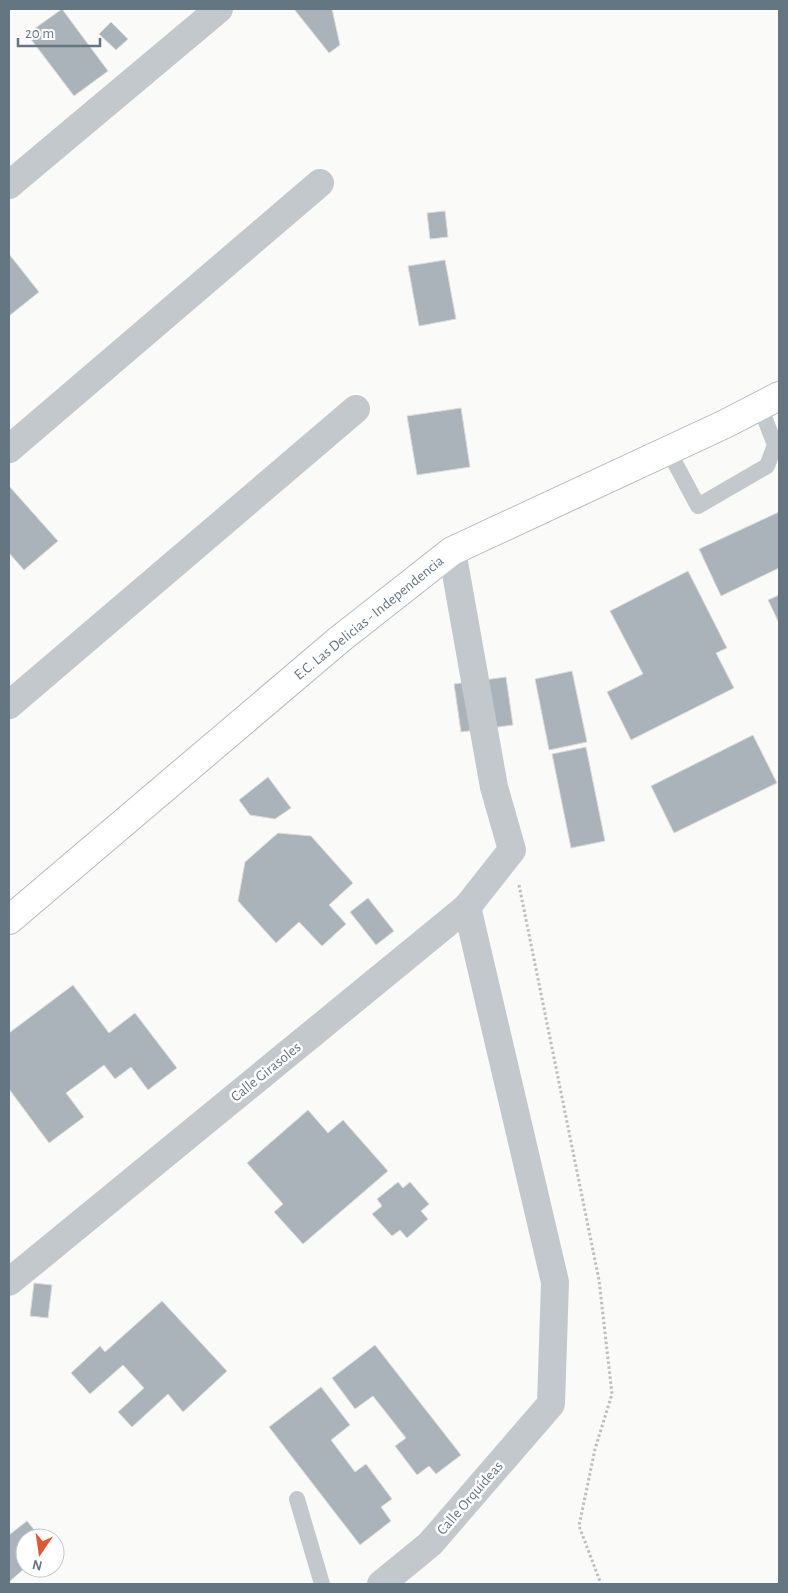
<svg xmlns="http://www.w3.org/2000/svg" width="788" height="1593" viewBox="0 0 788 1593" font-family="'Alegreya Sans',sans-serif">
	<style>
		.building { fill: #aab3b9; stroke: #dcdcda }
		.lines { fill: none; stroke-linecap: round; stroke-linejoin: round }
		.secondary-casing { stroke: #b3babf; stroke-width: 30 }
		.path { stroke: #bbbfc2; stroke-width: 3; stroke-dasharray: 2.5 2.5; stroke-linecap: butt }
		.lane { stroke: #c3c8cc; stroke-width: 16 }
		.street { stroke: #c3c8cc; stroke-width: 28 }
		.secondary { stroke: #fff; stroke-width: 28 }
		.labels { text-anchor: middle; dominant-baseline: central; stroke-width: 5; stroke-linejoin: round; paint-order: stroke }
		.street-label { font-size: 15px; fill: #657683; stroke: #fff }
	</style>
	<rect width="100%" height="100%" fill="#fafaf8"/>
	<g class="building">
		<polygon points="62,9 108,71 74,96 27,34"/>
		<polygon points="294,9 332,9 340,45 329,53"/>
		<polygon points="111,22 128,39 116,50 99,34"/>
		<polygon points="445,211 448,237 430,239 427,213"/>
		<polygon points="9,254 39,292 9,316"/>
		<polygon points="445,260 456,319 419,326 408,266"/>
		<polygon points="461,408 470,467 417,475 407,416"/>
		<polygon points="9,486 58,541 24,570 9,553"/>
		<polygon points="779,512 779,568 721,596 699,549"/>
		<polygon points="688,571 727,648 716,653 734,688 631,740 607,692 643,674 610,611"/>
		<polygon points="779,595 779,623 768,600"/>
		<polygon points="572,671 587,742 549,750 535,679"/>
		<polygon points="506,677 513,725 461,732 454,684"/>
		<polygon points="753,735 777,783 674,833 651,786"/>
		<polygon points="586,747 605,841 571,848 552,754"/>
		<polygon points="268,777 291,808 275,819 250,815 239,800"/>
		<polygon points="278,833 311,836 353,883 329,905 346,924 322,946 299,922 276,943 238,901 245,862"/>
		<polygon points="368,898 394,931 376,945 350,912"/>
		<polygon points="73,985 109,1033 135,1013 177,1068 148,1090 131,1067 115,1079 104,1065 66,1093 84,1117 49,1143 9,1089 9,1033"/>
		<polygon points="308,1110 328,1133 343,1120 388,1171 303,1244 274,1212 283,1204 247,1163"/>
		<polygon points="398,1182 403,1188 410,1182 429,1204 421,1211 428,1219 407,1238 400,1230 392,1236 372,1214 382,1206 377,1199"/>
		<polygon points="34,1283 52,1285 48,1318 30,1316"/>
		<polygon points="162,1301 227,1371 183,1412 168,1394 132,1427 118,1412 144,1388 123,1365 90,1394 71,1373 100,1346 105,1352"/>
		<polygon points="375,1345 461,1455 436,1474 429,1466 417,1475 395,1446 406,1438 373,1396 355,1409 332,1378"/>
		<polygon points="321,1387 350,1425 331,1440 355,1472 366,1464 392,1499 381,1507 391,1521 360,1545 269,1427"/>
		<polygon points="27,1521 41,1538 25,1538 25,1568 9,1582 9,1535"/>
	</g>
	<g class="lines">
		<g class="secondary-casing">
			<polyline id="secondary" points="9,920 340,639 452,551 725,424 779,396"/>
		</g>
		<polyline class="path" points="519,885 599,1280 612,1394 595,1449 579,1526 601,1584"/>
		<g class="lane">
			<polyline points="668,450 698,506 767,466 775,445 760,406"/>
			<polyline points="297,1499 322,1584"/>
		</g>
		<g class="street">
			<polyline points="9,185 219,9"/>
			<polyline points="9,449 320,183"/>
			<polyline points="9,705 356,409"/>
			<polyline points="9,1282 467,907 512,850 494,787 452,551"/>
			<polyline points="381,1584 430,1544 551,1404 555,1282 467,907"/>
		</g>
		<use href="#secondary" class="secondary"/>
	</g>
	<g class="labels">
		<g class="street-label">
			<text transform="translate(369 618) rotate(-39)">E.C. Las Delicias - Independencia</text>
			<text transform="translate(266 1072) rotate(-39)">Calle Girasoles</text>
			<text transform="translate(470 1498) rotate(-49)">Calle Orquídeas</text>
		</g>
	</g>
	<rect width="788" height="1593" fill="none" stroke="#657683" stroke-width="20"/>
	<g transform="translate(40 1553) rotate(193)"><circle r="24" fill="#ffffff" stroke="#c1c8cd"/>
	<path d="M0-4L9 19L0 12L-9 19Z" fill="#e4572e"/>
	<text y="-8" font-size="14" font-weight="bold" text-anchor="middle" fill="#657683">N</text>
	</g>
	<path d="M18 38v8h82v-8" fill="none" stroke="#657683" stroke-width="2.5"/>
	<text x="25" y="38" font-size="15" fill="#657683" stroke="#ffffff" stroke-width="4" paint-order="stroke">20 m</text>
</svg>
